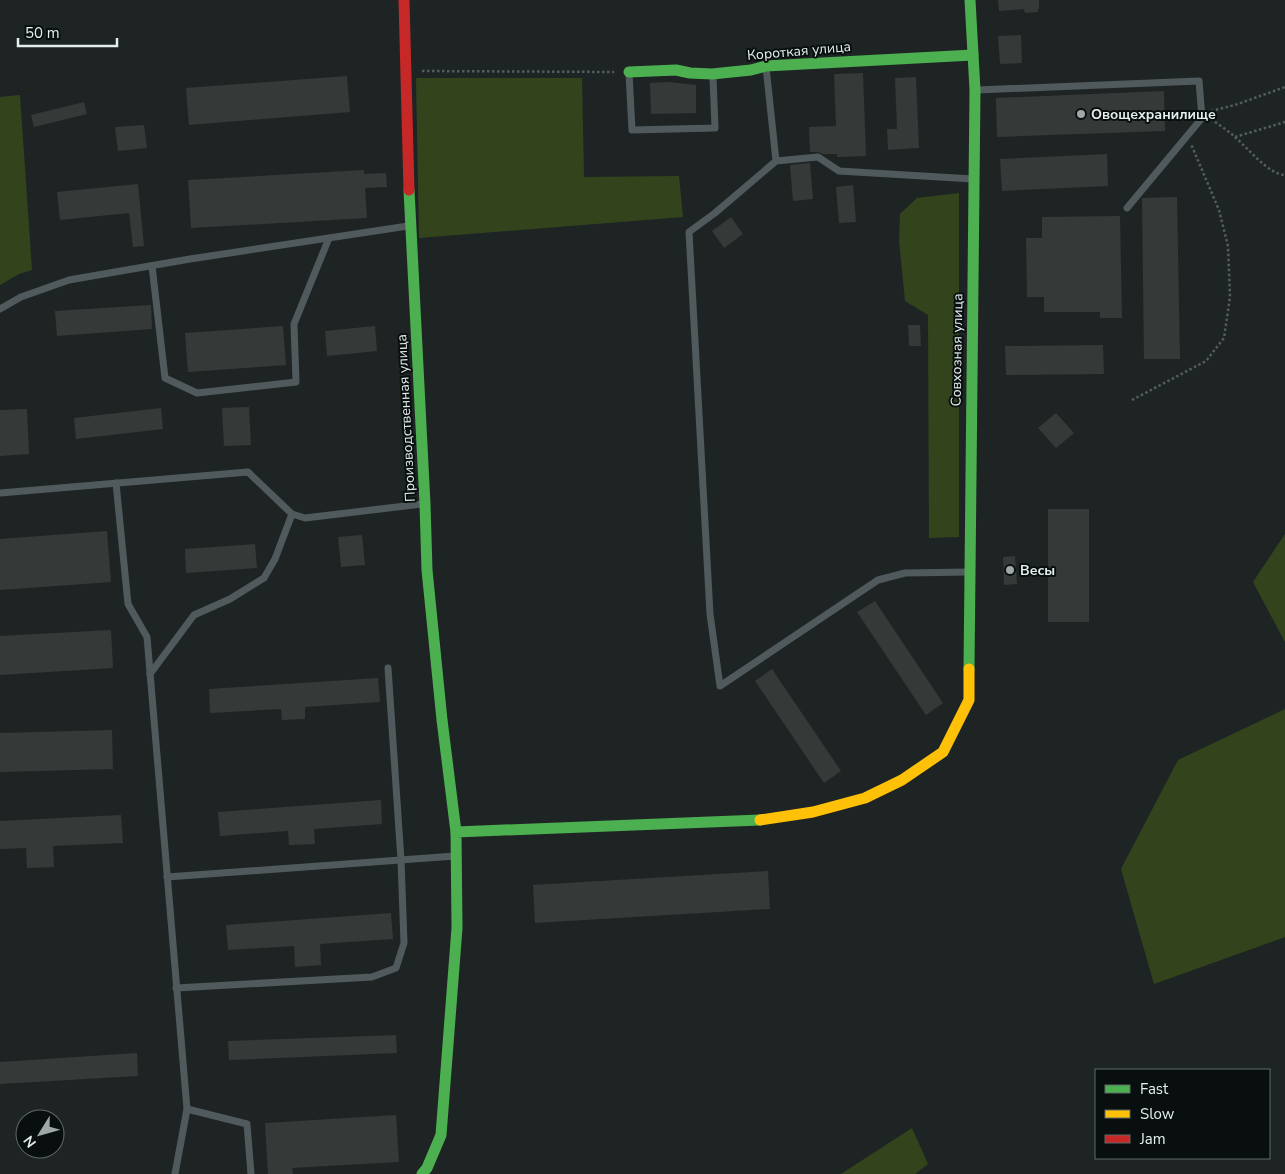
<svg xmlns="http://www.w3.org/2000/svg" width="1285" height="1174" viewBox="0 0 1285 1174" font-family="'Nunito Sans',sans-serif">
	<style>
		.green { fill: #33441d }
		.building { fill: #353a38 }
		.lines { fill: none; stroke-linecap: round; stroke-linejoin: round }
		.path { stroke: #545c5f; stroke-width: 2.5; stroke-dasharray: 2.5 2.5; stroke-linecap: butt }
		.lane { stroke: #50595c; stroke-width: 7 }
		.fast { stroke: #4caf50; stroke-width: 11 }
		.slow { stroke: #ffc107; stroke-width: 11 }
		.jam { stroke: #c62828; stroke-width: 11 }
		.poi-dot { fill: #9fa7a7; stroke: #090f0f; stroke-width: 2 }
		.labels { text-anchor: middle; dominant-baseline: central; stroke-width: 4; stroke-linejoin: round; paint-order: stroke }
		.street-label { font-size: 14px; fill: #e5eeed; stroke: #090f0f }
		.poi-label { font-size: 14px; font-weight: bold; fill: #e5eeed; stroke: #090f0f; text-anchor: start }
	</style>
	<rect width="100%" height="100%" fill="#1e2424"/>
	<g class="green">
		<polygon points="416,78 582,78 584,177 679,176 683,217 419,238"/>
		<polygon points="20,95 32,270 19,274 0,285 0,97"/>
		<polygon points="959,193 959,537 929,538 928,315 905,301 899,240 900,214 917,198"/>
		<polygon points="1285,534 1285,642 1253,582"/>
		<polygon points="1285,709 1285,937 1154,984 1121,869 1178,760"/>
		<polygon points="912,1128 928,1164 915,1174 841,1174"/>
	</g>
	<g class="building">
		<polygon points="998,0 1039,0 1039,9 1038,9 1038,12 1025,13 1024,9 999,11"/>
		<polygon points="1021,35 1022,63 1000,64 998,36"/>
		<polygon points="863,73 866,156 837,157 837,154 823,154 818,152 810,152 809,127 836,126 834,74"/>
		<polygon points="347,76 350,112 189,125 186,88"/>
		<polygon points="916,77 919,148 888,150 887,129 897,129 895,78"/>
		<polygon points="669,82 696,85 696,113 651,114 650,83"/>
		<polygon points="1164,91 1165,131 997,137 996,98"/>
		<polygon points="84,102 87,114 34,127 31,115"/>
		<polygon points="144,125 147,148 118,151 115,127"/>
		<polygon points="1107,154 1108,186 1002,191 1000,159"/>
		<polygon points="810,163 813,199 793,201 790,165"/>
		<polygon points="364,170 364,174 386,173 387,187 365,188 367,218 191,228 188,180"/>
		<polygon points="138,184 144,246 133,247 129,213 60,220 57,192"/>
		<polygon points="853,185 856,222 839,223 836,187"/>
		<polygon points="1177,197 1180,359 1144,359 1142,198"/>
		<polygon points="1120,216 1122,318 1100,318 1100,312 1044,312 1044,297 1027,297 1026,238 1042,238 1042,217"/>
		<polygon points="731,217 743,234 724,248 712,231"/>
		<polygon points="151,305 152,329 57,336 55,311"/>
		<polygon points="908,325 920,325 921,346 909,346"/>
		<polygon points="283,326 286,365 188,372 185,333"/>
		<polygon points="375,326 377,351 327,356 325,331"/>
		<polygon points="1103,345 1104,374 1006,375 1005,346"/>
		<polygon points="249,407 251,445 224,446 222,408"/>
		<polygon points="161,408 163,429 76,439 74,418"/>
		<polygon points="27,409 29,454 0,456 0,410"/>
		<polygon points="1056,413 1074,433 1056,448 1038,428"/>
		<rect x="1048" y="509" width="41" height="113"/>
		<polygon points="107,531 111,582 0,590 0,539"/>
		<polygon points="362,535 365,565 341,567 338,537"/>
		<polygon points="255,544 257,568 186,573 185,549"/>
		<polygon points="1015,556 1017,584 1004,585 1003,557"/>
		<polygon points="875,601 943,703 926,715 857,612"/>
		<polygon points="111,630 113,668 0,675 0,636"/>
		<polygon points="772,669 841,771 824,783 755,681"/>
		<polygon points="378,678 380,702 305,707 305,719 282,720 281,709 210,713 209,689"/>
		<polygon points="112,730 113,769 0,772 0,733"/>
		<polygon points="381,800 382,824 314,829 315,844 289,845 288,831 220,836 218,812"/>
		<polygon points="121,815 123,843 53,846 54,867 27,868 26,848 0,849 0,821"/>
		<polygon points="768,871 770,909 535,923 533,885"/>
		<polygon points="391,913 393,939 320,944 321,965 295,967 294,946 228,950 226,925"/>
		<polygon points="396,1035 397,1053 229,1060 228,1041"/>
		<polygon points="137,1053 138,1076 0,1084 0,1062"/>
		<polygon points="396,1115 399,1162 292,1168 293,1174 268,1174 265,1123"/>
	</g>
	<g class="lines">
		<g class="path">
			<polyline points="422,71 614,72"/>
			<polyline points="1211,111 1235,105 1285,87"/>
			<path d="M1211 119C1219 125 1229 131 1236 138 1249 149 1268 174 1285 175"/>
			<polyline points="1235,137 1285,122"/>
			<polyline points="1132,400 1206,361 1224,338 1230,297 1228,246 1219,210 1191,144"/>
		</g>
		<g class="lane">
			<polyline points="766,67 776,161 818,157 839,171 973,179"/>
			<polyline points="629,73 632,130 715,128 713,77"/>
			<polyline points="977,90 1199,81 1202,118 1127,208"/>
			<polyline points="776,161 715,213 689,232 710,614 720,686 878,580 905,573 969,572"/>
			<polyline points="152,266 165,378 197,393 296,382 294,324 329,238"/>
			<polyline points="0,309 21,297 69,280 190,259 408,226"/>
			<polyline points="116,483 128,604 147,637 187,1109 175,1174"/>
			<polyline points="0,493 248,472 292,514 305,518 422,504"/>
			<polyline points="150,674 194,615 230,599 264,578 275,559 292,514"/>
			<polyline points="167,877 455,856"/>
			<polyline points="176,988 372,977 396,968 404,943 401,860 388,668"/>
			<polyline points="187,1109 247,1124 251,1174"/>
		</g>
		<g class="fast">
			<polyline points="629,72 676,70 690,73 712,74 751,70 766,66 973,55"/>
			<polyline points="409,190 425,504 427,570 442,720 456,832"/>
			<polyline points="969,669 975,90 970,0"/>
			<polyline points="422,1174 427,1168 441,1135 457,928 456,832 760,820"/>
		</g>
		<polyline class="slow" points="760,820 813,812 865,798 902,780 943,752 969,700 969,669"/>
		<polyline class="jam" points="404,0 409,190"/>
	</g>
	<g class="poi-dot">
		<circle cx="1081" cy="114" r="5"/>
		<circle cx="1010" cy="570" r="5"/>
	</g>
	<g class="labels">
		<g class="street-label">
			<text transform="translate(799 51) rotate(-5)">Короткая улица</text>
			<text transform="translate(957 350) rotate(-89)">Совхозная улица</text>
			<text transform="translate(406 418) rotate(-93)">Производственная улица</text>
		</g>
		<g class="poi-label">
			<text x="1091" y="114">Овощехранилище</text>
			<text x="1020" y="570">Весы</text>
		</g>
	</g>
	<rect x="1095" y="1069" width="175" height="90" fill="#090f0f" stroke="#616868"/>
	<rect x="1105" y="1085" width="25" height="8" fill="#4caf50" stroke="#616868"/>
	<text x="1140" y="1094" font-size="15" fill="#e5eeed">Fast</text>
	<rect x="1105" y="1110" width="25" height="8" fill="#ffc107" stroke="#616868"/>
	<text x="1140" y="1119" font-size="15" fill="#e5eeed">Slow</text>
	<rect x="1105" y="1135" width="25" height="8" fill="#c62828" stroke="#616868"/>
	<text x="1140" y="1144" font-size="15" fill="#e5eeed">Jam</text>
	<g transform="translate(40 1134) rotate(233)"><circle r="24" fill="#090f0f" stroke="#616868"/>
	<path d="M0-4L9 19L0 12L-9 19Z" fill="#9fa7a7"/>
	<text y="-8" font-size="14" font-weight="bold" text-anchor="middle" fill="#e5eeed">N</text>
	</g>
	<path d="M18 38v8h99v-8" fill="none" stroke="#e5eeed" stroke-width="2.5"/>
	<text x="25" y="38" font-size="15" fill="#e5eeed" stroke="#090f0f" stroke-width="4" paint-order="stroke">50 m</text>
</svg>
